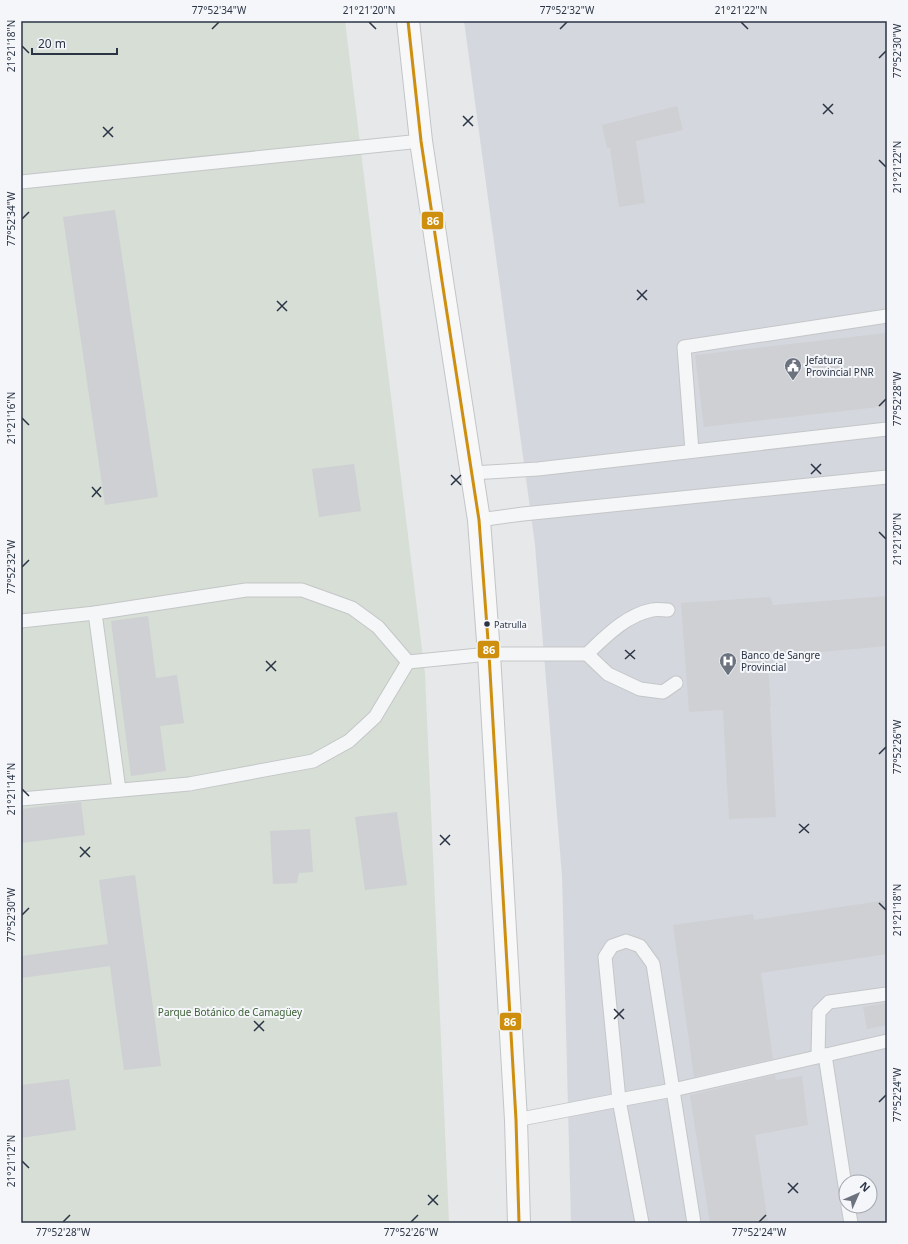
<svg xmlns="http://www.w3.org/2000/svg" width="908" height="1244" viewBox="0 0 908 1244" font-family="'Noto Sans',sans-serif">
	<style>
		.built { fill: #d4d7dd; fill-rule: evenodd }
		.green { fill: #d6ded6 }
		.building { fill: #ced0d3 }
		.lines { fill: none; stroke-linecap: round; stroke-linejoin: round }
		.lane-casing { stroke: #c4c6c8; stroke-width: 15 }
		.primary-casing { stroke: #c2c5c8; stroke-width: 24 }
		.lane { stroke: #f5f6f7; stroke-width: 13 }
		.primary { stroke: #f8f8f8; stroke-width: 22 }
		.bus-1-casing { stroke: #f4f6f9; stroke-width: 6 }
		.bus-1 { stroke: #ce8f0e; stroke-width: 3 }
		.ticks { fill: none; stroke: #2b3445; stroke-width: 1.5 }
		.bus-dot { fill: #2b3445; stroke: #f4f6f9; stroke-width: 1.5 }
		.labels { text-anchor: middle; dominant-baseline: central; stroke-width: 4; stroke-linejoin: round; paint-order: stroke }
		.bus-label { font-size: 9px; fill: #2b3445; stroke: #f4f6f9; text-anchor: start }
		.poi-label { font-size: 10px; fill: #2b3445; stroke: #f4f6f9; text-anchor: start }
		.park-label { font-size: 10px; fill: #3f6138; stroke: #f4f6f9 }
		.line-badge { stroke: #f4f6f9; stroke-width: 1.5 }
		.badge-label { font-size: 11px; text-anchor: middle; font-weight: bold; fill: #fff }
		.neatline { fill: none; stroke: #2b3445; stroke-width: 1.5 }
		.ticks-label { font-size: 10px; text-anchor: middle; fill: #2b3445 }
	</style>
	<rect width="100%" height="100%" fill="#e6e8ea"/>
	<path class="built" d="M464 21H887V1223H571L562 876 535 545ZM846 1182H870V1206H846Z"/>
	<polygon class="green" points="21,21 345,21 425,674 449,1223 21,1223"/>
	<g class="building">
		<polygon points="677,106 683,130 636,141 645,203 619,207 610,148 607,148 602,125"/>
		<polygon points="115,210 158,497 105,505 63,217"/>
		<polygon points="887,333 887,406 704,427 695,355"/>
		<polygon points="354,464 361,511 319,517 312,469"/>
		<polygon points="887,596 887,646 767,657 771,706 770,706 776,817 729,819 723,710 689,712 681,603 770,597 773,605"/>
		<polygon points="148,616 156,678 177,675 184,723 160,726 166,771 131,776 111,621"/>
		<polygon points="81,802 85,835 21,843 21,809"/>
		<polygon points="397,812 407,885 365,890 355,817"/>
		<polygon points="310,829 313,872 299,873 297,883 273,884 270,831"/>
		<polygon points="135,875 161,1066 124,1070 110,966 21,978 21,956 108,944 99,880"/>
		<polygon points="887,900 887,954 761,973 773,1059 694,1077 673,925 753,914 754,920"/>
		<polygon points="887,1003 887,1025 867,1029 863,1007"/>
		<polygon points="775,1075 776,1080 802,1076 808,1125 755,1135 768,1223 710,1223 690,1095"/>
		<polygon points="69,1079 76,1130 21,1138 21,1085"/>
	</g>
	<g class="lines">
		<g class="lane-casing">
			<g id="lane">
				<polyline points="21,182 421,141"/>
				<polyline points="692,451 684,347 887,316"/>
				<polyline points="472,473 538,469 887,429"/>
				<polyline points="479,520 523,514 887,477"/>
				<polyline points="95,613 119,790"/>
				<path d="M21 621 95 613 246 590H302L352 608 378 627 408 662 489 654H587C605 637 626 615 652 610 657 609 663 610 668 610"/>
				<polyline points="587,654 608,674 640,689 663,692 676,683"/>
				<polyline points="21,799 189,784 313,761 349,741 375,717 408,662"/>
				<polyline points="825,1055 846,1192"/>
				<polyline points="818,1056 819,1012 829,1002 887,994"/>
				<polyline points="516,1120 619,1100 642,1223"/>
				<polyline points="848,1206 851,1223"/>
				<polyline points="694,1223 653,964 640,946 626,941 612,946 605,957 619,1100 673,1090 887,1041"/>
			</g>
		</g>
		<g class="primary-casing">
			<polyline id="primary" points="408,21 421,141 442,281 479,520 489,654 516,1120 519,1223"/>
		</g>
		<use href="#lane" class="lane"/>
		<use href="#primary" class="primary"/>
		<g class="bus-1-casing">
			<polyline id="bus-1" points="408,21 421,141 442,281 479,520 489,654 516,1120 519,1223"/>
		</g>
		<use href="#bus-1" class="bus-1"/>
	</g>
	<path class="ticks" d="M369 22 376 29M741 22 748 29M212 29 219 22M560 29 567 22M22 46 29 53M879 58 886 51M823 104 833 114M823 114 833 104M463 116 473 126M463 126 473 116M103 127 113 137M103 137 113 127M879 160 886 167M22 219 29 212M637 290 647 300M637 300 647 290M277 301 287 311M277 311 287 301M879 406 886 399M22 418 29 425M811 464 821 474M811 474 821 464M451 475 461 485M451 485 461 475M92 487 101 497M92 497 101 487M879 532 886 539M22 567 29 560M625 650 635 659M625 659 635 650M266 661 276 671M266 671 276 661M879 754 886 747M22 789 29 796M799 824 809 833M799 833 809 824M440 835 450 845M440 845 450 835M80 847 90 857M80 857 90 847M879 903 886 910M22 915 29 908M614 1009 624 1019M614 1019 624 1009M254 1021 264 1031M254 1031 264 1021M879 1102 886 1095M22 1161 29 1168M788 1183 798 1193M788 1193 798 1183M428 1195 438 1205M428 1205 438 1195M63 1222 70 1215M411 1222 418 1215M759 1222 766 1215"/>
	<defs>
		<g id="civic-pin" transform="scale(0.9)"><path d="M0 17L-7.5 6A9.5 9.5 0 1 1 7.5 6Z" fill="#6c737f" stroke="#f4f6f9"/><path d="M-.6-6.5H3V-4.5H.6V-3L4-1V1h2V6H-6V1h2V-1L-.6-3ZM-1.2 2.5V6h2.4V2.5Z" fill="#fff"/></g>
		<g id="hospital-pin" transform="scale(0.9)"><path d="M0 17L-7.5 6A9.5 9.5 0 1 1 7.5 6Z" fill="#6c737f" stroke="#f4f6f9"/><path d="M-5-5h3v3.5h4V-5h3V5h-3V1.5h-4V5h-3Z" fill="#fff"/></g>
	</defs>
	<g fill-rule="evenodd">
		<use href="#civic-pin" x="793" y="366"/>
		<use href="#hospital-pin" x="728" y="661"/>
	</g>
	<circle class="bus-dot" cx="487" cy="624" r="3.5"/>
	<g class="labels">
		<g class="bus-label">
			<text x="494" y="624">Patrulla</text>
		</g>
		<g class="poi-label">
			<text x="806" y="360">Jefatura<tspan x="806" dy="12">Provincial PNR</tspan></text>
			<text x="741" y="655">Banco de Sangre<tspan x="741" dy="12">Provincial</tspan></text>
		</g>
		<g class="park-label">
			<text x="230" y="1012">Parque Botánico de Camagüey</text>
		</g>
	</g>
	<g class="line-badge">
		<rect x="421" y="211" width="23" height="19" rx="4" fill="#ce8f0e"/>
		<rect x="477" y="640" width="23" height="19" rx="4" fill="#ce8f0e"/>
		<rect x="499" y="1012" width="23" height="19" rx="4" fill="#ce8f0e"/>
	</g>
	<g class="badge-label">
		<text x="433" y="225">86</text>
		<text x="489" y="654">86</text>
		<text x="510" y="1026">86</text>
	</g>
	<rect width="908" height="1244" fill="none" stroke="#f4f6f9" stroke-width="44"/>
	<g transform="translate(858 1194) rotate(45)"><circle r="19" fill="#f4f6f9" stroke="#a4a8b1"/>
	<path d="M0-3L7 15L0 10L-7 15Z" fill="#6c737f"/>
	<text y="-6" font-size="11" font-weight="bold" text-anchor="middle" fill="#2b3445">N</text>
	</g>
	<path d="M32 48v6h85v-6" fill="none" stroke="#2b3445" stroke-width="2"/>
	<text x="38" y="48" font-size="12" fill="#2b3445" stroke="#f4f6f9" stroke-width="3" paint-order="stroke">20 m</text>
	<rect x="22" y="22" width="864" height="1200" class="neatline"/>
	<g class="ticks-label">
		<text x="219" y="14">77°52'34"W</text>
		<text x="369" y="14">21°21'20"N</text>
		<text x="567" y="14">77°52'32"W</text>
		<text x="741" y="14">21°21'22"N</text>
		<text transform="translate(11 46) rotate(-90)" y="4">21°21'18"N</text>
		<text transform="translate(897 51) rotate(-90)" y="4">77°52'30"W</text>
		<text transform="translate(897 167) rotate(-90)" y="4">21°21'22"N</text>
		<text transform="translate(11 219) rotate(-90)" y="4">77°52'34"W</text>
		<text transform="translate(897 399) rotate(-90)" y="4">77°52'28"W</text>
		<text transform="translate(11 418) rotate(-90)" y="4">21°21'16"N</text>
		<text transform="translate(897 539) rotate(-90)" y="4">21°21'20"N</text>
		<text transform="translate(11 567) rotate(-90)" y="4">77°52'32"W</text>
		<text transform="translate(897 747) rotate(-90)" y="4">77°52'26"W</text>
		<text transform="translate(11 789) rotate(-90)" y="4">21°21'14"N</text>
		<text transform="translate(897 910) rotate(-90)" y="4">21°21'18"N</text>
		<text transform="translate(11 915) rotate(-90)" y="4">77°52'30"W</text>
		<text transform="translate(897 1095) rotate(-90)" y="4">77°52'24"W</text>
		<text transform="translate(11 1161) rotate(-90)" y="4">21°21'12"N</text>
		<text x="63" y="1236">77°52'28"W</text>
		<text x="411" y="1236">77°52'26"W</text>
		<text x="759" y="1236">77°52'24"W</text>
	</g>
</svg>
